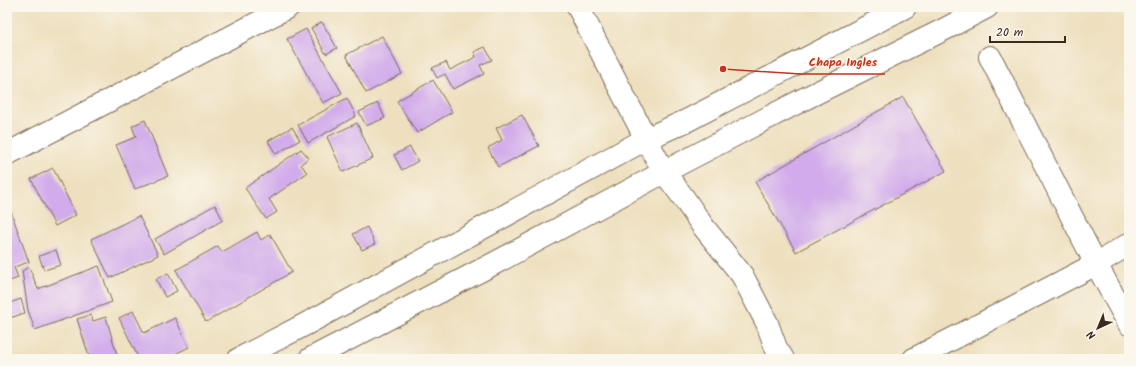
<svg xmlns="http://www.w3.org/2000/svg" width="1136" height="366" viewBox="0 0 1136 366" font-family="Kalam,sans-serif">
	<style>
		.building { fill: #d1abeb }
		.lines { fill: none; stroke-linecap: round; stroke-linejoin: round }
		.minor-casing { stroke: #7a6a56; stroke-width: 24 }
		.minor { stroke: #fff; stroke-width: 22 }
		.leader { fill: none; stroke: #c8321e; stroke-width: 1.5 }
		.callout-dot { fill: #c8321e; stroke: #fbf7ec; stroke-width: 1.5 }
		.callout-label { font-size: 12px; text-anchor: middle; font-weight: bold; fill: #c8321e; stroke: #fbf7ec; stroke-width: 3; stroke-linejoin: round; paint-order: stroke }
	</style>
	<rect width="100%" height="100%" fill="#fbf7ec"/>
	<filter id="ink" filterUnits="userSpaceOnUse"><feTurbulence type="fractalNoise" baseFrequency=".025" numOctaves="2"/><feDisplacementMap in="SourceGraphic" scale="8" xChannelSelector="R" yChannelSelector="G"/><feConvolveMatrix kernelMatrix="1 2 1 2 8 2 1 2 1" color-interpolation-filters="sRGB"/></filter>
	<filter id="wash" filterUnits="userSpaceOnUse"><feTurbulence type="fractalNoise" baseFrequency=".012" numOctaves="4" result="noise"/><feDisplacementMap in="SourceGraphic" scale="16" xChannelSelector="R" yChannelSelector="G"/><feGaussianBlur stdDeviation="0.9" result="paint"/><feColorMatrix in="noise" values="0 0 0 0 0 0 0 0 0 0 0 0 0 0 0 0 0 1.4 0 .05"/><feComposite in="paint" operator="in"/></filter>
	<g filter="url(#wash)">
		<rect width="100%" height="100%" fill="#eee0bf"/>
		<g id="blocks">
			<g class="building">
				<polygon points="322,22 337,48 326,54 311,28"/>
				<polygon points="306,29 342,93 323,103 287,39"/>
				<polygon points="382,36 402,74 366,93 346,55"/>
				<polygon points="485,47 492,60 480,65 484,74 453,89 445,74 437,78 432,68 446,62 450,70 476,57 474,52"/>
				<polygon points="433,80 452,112 417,133 397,101"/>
				<polygon points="903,97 946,171 796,252 755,182"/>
				<polygon points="347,98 356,116 308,143 298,125"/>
				<polygon points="378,103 385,118 366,126 359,112"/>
				<polygon points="522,115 539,146 498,167 488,148 502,140 496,128"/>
				<polygon points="145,120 168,176 135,189 116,145 136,137 132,126"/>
				<polygon points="357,123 373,158 343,172 327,137"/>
				<polygon points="292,127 300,140 276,154 268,141"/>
				<polygon points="410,147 418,161 402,170 394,155"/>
				<polygon points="301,149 309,158 301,164 307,173 269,199 277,212 266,219 245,188"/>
				<polygon points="53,168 76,215 55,226 31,179"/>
				<polygon points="7,201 29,262 14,267 18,278 7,282"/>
				<polygon points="215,205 223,220 164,254 155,239"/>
				<polygon points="139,216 158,255 110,278 91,239"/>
				<polygon points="367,227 375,244 362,250 353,234"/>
				<polygon points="257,232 261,240 270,234 292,272 206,322 176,270 218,246 222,252"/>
				<polygon points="56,250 61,265 44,270 39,256"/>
				<polygon points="99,266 112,302 35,330 28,310 22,271 29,267 38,289"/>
				<polygon points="168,273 177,291 165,297 156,279"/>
				<polygon points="21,299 25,313 7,319 7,304"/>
				<polygon points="133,311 144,333 175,318 189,347 165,359 139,359 119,318"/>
				<polygon points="91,315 93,321 106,317 117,355 105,359 90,359 77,319"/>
			</g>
		</g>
	</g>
	<g filter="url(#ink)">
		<use href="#blocks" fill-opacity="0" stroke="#7a6a56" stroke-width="1"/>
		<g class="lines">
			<g class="minor-casing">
				<g id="minor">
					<polyline points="578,7 646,139 664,172 683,197 702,225 742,275 767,323 776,348 783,359"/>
					<polyline points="990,57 1096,264 1129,324"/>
					<polyline points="7,154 288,7"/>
					<polyline points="239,359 306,324 646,139 688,120 905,7"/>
					<polyline points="310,359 495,263 664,172 804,99 943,30 987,7"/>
					<polyline points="914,359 1096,264 1129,244"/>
				</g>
			</g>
			<use href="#minor" class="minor"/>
		</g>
	</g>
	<path class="leader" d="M723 69L801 74H885"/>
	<circle class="callout-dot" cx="723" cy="69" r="4"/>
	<g class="callout-label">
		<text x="843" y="66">Chapa Ingles</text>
	</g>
	<rect width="1136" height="366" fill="none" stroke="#fbf7ec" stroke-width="24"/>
	<g transform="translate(1098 328) rotate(224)" stroke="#fbf7ec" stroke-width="3" paint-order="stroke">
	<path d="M0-3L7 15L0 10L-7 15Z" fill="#3b2a1e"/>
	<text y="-6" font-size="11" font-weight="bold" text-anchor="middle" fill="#3b2a1e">N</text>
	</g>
	<path d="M990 36v6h75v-6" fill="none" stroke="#3b2a1e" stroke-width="2"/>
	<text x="996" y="36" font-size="12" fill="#3b2a1e" stroke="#fbf7ec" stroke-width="3" paint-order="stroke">20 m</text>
</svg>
